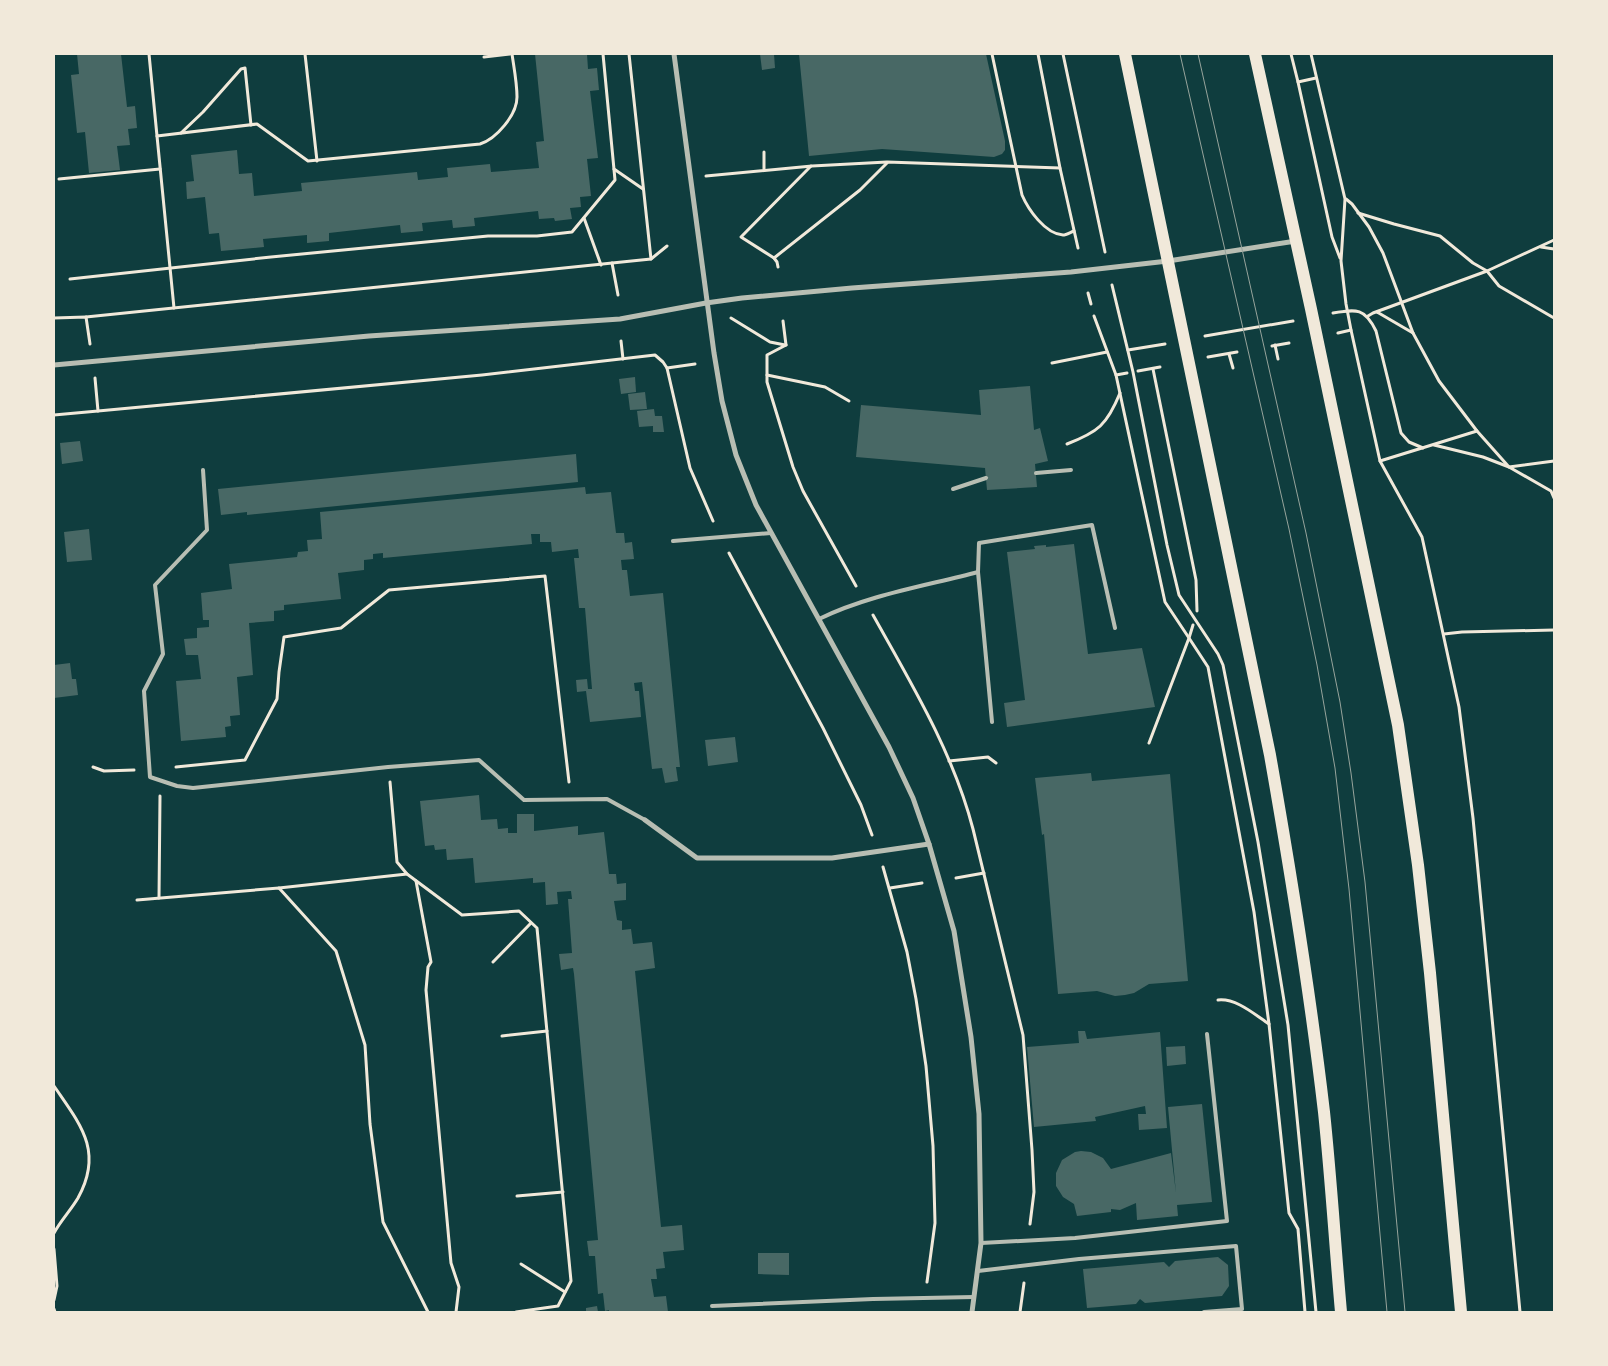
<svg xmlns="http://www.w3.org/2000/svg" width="1608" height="1366" viewBox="0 0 1608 1366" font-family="'Roboto Serif',serif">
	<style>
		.building { fill: #486865 }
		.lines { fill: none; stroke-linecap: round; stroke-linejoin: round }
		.path { stroke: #f1e9da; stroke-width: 3 }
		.service { stroke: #b8beb3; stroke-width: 4 }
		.minor { stroke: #b8beb3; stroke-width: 5 }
		.primary { stroke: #f1e9da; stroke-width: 12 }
		.tram { stroke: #97a49c; stroke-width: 1 }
	</style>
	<rect width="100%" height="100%" fill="#0f3d3e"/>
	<g class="building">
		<polygon points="77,54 121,54 127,107 135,106 137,128 128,129 130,145 117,146 120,170 89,173 85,132 77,133 71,75 79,74"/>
		<polygon points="535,54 587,54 588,69 597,68 599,90 590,91 598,158 587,159 591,196 580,197 581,207 570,208 572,219 555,221 554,218 539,219 538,211 474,218 475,226 453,228 452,220 422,223 423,231 401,233 400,225 329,233 329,241 307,243 307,235 263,239 264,247 221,251 219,233 209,234 205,197 187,199 186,182 194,181 191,155 237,150 239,174 252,173 254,196 302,191 301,183 417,172 418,180 448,177 447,168 490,164 491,172 539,168 536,142 544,141"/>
		<polygon points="760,54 774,54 775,68 762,70"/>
		<polygon points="799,54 986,54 1005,141 1005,150 1002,154 994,157 882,149 809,156"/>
		<polygon points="635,377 636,392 621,394 619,379"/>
		<polygon points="1030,386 1034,430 1040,428 1048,461 1035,464 1037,487 987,490 985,468 856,457 861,405 981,415 979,390"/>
		<polygon points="645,392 647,409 630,410 628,394"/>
		<polygon points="654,409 655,416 662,416 664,432 653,432 653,426 639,427 637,411"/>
		<polygon points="80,441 83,461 62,464 60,443"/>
		<polygon points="576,454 578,482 247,515 247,512 221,515 218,489"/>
		<polygon points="585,487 586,494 611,492 616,533 624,533 625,543 632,542 634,559 621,560 622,570 627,570 630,596 663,593 680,767 676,767 678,781 665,783 662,768 652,769 642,682 634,683 635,691 639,691 641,717 590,722 586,691 577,692 576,680 587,679 588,689 592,689 585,608 579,608 574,558 579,558 578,549 552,552 551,542 540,542 540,534 531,534 532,544 383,558 383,553 373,554 373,559 364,560 364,570 338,573 341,599 284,605 284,610 274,611 274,621 249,623 253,675 237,677 240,715 230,716 231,726 225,727 226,737 181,741 176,681 201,679 198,655 186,655 184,639 197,638 197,628 209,627 209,620 203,620 201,593 232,589 229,564 297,557 298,552 308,551 307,540 322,539 320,512"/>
		<polygon points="89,529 92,560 67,562 64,532"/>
		<polygon points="1074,544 1088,654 1142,648 1155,707 1007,727 1004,703 1025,700 1007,552 1035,549 1034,546 1046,545 1046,547"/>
		<polygon points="70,663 72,679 76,679 78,695 54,698 54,665"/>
		<polygon points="735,737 738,762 708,766 705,740"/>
		<polygon points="1091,773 1092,781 1170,774 1188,981 1149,984 1134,993 1125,995 1115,996 1097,991 1058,994 1044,834 1042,835 1035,778"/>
		<polygon points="479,795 481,820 497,819 498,829 508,828 508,833 517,833 517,814 534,814 534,831 578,826 578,835 604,832 609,874 616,874 617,884 626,883 626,900 614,901 617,920 622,921 622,930 631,929 633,944 652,942 655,968 635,971 661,1227 682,1225 684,1250 663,1252 665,1268 656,1269 657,1279 651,1279 654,1297 666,1296 668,1312 609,1312 609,1310 605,1311 603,1293 598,1294 595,1256 589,1256 587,1241 598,1240 574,974 573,968 561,970 559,954 572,953 568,899 572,899 571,891 557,892 558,904 546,905 545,882 533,883 533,878 475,883 473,858 447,860 446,849 435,850 434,845 425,846 420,801"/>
		<polygon points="1078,1031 1085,1031 1087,1039 1160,1032 1167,1128 1139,1130 1138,1114 1146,1114 1145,1106 1095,1117 1096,1121 1034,1127 1027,1047 1079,1043"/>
		<polygon points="1185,1046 1186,1064 1167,1066 1166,1047"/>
		<polygon points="1202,1104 1212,1202 1177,1205 1178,1216 1137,1220 1136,1203 1120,1210 1111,1209 1111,1212 1077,1216 1074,1204 1063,1197 1056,1186 1056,1173 1062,1160 1075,1152 1081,1151 1091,1152 1103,1158 1111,1169 1171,1153 1176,1193 1168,1107"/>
		<polygon points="758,1253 789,1253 789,1275 758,1274"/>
		<polygon points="1218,1257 1228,1265 1229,1286 1222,1296 1145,1303 1140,1299 1136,1304 1087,1308 1083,1269 1164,1262 1169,1267 1175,1261"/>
		<polygon points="597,1306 598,1312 586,1312 586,1308"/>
	</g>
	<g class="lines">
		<g class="path">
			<path d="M149 54 157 136 257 124 308 161 480 144C496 139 517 115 517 97 517 83 514 68 512 54"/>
			<polyline points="305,54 317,161"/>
			<polyline points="629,54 651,259"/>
			<path d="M992 54 1022 195C1028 209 1045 234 1063 235 1066 235 1071 232 1074 231"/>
			<polyline points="1038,54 1060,168 1078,248"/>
			<polyline points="1063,54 1105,252"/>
			<polyline points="1291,54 1298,82"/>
			<polyline points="1311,54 1345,199 1341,261 1346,304 1351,330 1380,461 1422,537 1459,707 1473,818 1520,1312"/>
			<polyline points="484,57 510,54"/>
			<polyline points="1316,78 1298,82 1332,237 1340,258"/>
			<polyline points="181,133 203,112 241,69 245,68 251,125"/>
			<polyline points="157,136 174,308"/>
			<polyline points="614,169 643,189"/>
			<polyline points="764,170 764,152"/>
			<polyline points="706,176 812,166 887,162 1060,168"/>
			<polyline points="59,179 160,169"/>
			<polyline points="1346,199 1352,204 1369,227 1383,253 1413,333 1439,381 1477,431 1509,467 1554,461"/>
			<polyline points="1358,213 1394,224 1440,236 1473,263 1487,271 1499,286 1554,318"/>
			<polyline points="584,218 601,265"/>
			<polyline points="1541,247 1554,249"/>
			<polyline points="774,258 860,190 887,163"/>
			<polyline points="612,263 618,295"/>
			<polyline points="778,267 777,262 774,258 741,237 811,166"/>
			<polyline points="70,279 271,257 488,236 537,236 572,232 615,180 603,54"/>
			<polyline points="1112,285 1133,372 1167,545 1179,595 1218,654 1223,665 1258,842 1288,1025 1316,1312"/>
			<polyline points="1088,293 1091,304"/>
			<polyline points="1377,312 1413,333"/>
			<path d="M1333 313C1357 309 1365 308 1376 331L1401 433 1409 442 1423 448"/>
			<polyline points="1094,316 1116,375 1127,373"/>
			<polyline points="1368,316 1373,313 1487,271 1554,240"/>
			<polyline points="86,317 651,259 667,246"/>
			<polyline points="54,318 86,317 90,344"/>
			<polyline points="731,318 770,342 785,345"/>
			<polyline points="783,321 786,345"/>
			<polyline points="1338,333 1351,330"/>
			<polyline points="1205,336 1293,321"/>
			<polyline points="621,341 623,359"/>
			<polyline points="786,345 767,355 767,382 793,467 803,491 856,586"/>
			<polyline points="1275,345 1278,359"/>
			<polyline points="1272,346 1289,343"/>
			<polyline points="1128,350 1165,344"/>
			<polyline points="1229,354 1233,368"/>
			<polyline points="1208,357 1237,352"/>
			<polyline points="1052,363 1107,352"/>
			<polyline points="667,368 695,364"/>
			<polyline points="1153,369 1196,580 1197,611"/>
			<polyline points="1138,371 1160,367"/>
			<polyline points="767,375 825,387 849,401"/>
			<polyline points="1116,375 1165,602 1189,638 1149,743"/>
			<polyline points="98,411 482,375 655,355 663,362 667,368 690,468 713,521"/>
			<polyline points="54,415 98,411 95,378"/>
			<path d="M1067 444C1098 432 1107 425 1120 393"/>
			<polyline points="1434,445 1483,457 1509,467 1551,491 1554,498"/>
			<polyline points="1380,461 1477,431"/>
			<polyline points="729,553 823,728 861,805 872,835"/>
			<path d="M873 615C911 683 953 752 973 829L1023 1035 1032 1150 1034 1192 1030 1224"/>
			<polyline points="1193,625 1189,638 1208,667 1254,912 1269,1024 1289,1213 1298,1229 1305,1312"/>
			<polyline points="1444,634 1462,632 1554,630"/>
			<polyline points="949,761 988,757 996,763"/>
			<polyline points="93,767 104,771 134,770"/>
			<polyline points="176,767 245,760 277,699 279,672 284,637 341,628 389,590 545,576 569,782"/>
			<polyline points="390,782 397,862 407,874 462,915 519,911 537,928 571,1281 558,1306 516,1312"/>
			<polyline points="883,867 907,952 916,999 926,1066 933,1146 935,1223 927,1282"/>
			<polyline points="956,878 984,873"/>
			<polyline points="416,881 431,962 428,967 426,990 451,1263 459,1287 456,1312"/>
			<polyline points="279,888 407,874"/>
			<polyline points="890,888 922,883"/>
			<polyline points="159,898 160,796"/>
			<polyline points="137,900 279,888 336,951 365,1045 370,1124 383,1222 428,1312"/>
			<polyline points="493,962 531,923"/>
			<path d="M1218 1000C1236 998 1254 1014 1269 1024"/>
			<polyline points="502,1036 547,1031"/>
			<path d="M54 1086C80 1124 104 1151 78 1198 71 1210 61 1220 54 1233"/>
			<polyline points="517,1196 563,1192"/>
			<polyline points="54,1249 57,1286 54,1300"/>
			<polyline points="521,1264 565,1292"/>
			<polyline points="54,1309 55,1312"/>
			<polyline points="1020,1312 1024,1283"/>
		</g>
		<g class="service">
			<polyline points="203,470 207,530 155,585 163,654 144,691 150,777 177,786 193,788 388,767 479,760 524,800 607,799 645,820"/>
			<polyline points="1036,473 1071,470"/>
			<polyline points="953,489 986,478"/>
			<polyline points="673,541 771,533"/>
			<path d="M819 619C868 595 925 586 978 572"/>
			<polyline points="992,722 978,572 979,543 1092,525 1115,628"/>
			<polyline points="981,1243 1075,1238 1227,1221 1207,1034"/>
			<polyline points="978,1271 1079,1259 1236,1246 1242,1309 1204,1312"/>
			<polyline points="712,1306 873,1299 974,1297"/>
		</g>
		<g class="minor">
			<polyline points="674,54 714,353 722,401 736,455 756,505 889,747 913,798 929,844 954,931 971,1037 979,1114 981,1243 972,1312"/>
			<polyline points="54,365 369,336 620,319 706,303 742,298 852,288 1071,272 1168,261 1296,241"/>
			<polyline points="645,820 697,858 832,858 929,844"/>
		</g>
		<g class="primary">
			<path d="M1125 54 1270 755C1291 874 1310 992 1324 1112 1331 1178 1335 1245 1341 1312"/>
			<polyline points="1255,54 1311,309 1398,725 1418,865 1430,973 1461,1312"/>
		</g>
		<g class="tram">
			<polyline points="1180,54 1289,529 1317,665 1335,768 1349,889 1387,1312"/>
			<polyline points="1198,54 1306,533 1340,702 1351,773 1365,882 1405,1312"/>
		</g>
	</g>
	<rect width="1608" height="1366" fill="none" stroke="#f1e9da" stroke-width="110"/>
</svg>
